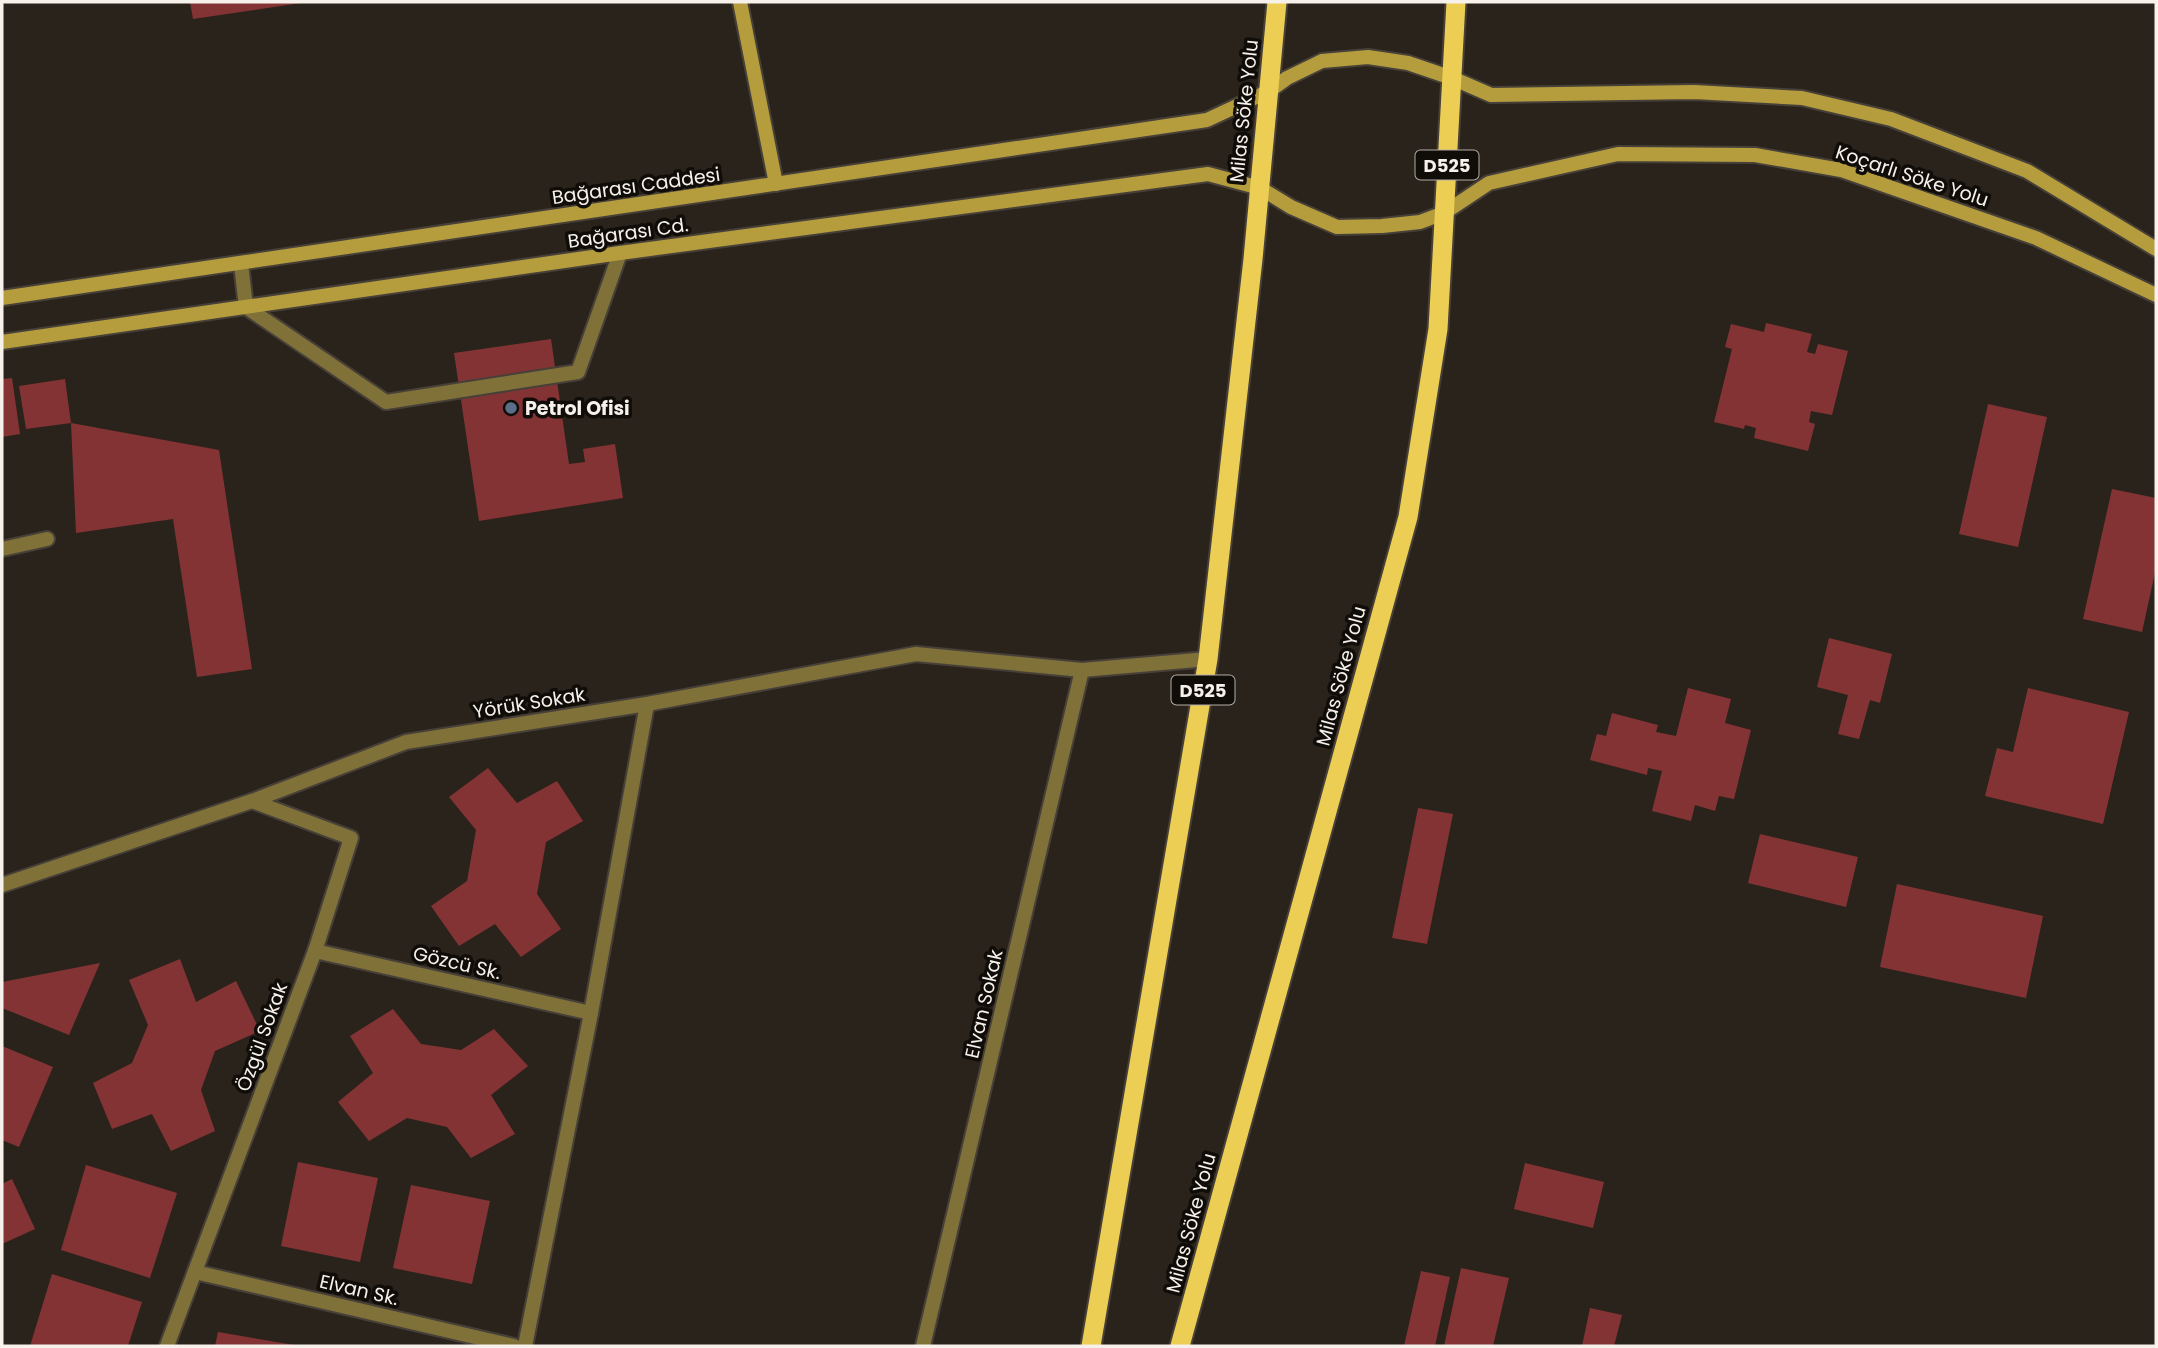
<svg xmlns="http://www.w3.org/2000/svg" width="2158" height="1348" viewBox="0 0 2158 1348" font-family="Poppins,sans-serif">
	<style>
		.building { fill: #843334 }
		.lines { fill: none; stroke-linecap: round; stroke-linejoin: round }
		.service-casing { stroke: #474038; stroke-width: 18 }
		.minor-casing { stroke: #474038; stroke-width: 18 }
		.tertiary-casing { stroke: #474038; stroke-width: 18 }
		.secondary-casing { stroke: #474038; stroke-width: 18 }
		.trunk-casing { stroke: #474038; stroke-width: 23 }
		.service { stroke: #807139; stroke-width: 14 }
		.minor { stroke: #807139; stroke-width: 14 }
		.tertiary { stroke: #807139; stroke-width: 14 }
		.secondary { stroke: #b59d3d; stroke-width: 14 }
		.trunk { stroke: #edce54; stroke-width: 19 }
		.service-dot { fill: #5c6f8a; stroke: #100d09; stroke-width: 2.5 }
		.labels { text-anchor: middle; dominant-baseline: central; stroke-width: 7; stroke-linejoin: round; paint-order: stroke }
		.shield { fill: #100d09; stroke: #b2ada8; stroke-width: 2 }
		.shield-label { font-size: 18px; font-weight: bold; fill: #f7f1ec }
		.street-label { font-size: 19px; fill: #f7f1ec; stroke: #100d09 }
		.poi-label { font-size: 19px; font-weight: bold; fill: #f7f1ec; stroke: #100d09; text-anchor: start }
	</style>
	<rect width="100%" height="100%" fill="#2a231b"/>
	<g class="building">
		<polygon points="190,2 301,2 301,3 193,19"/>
		<polygon points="1766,323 1812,334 1807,352 1815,354 1818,344 1848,351 1832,415 1811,411 1809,422 1815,424 1808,451 1754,438 1756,428 1745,425 1744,429 1714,422 1732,349 1725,347 1731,324 1764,332"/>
		<polygon points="551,339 569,464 585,462 583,449 615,444 623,498 479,521 454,353"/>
		<polygon points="12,378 20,434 2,437 2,379"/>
		<polygon points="65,379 71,423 26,429 19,386"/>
		<polygon points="1988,404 2047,417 2018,547 1959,534"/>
		<polygon points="71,423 219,450 252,669 197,677 173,519 76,533"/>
		<polygon points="2112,489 2156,498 2156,568 2142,632 2083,619"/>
		<polygon points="1829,638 1892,654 1880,703 1870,700 1859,739 1838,734 1848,695 1817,687"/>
		<polygon points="1688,688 1731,699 1725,723 1751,730 1734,799 1719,796 1715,811 1695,805 1691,821 1652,811 1662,771 1648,768 1647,775 1590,760 1597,734 1606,736 1612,713 1658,725 1656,732 1676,736"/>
		<polygon points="2028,688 2129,712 2103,824 1985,796 1997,748 2013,752"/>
		<polygon points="488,768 517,803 557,781 583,821 546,842 537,894 561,929 521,957 495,924 459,946 431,906 467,881 476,830 449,797"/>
		<polygon points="1418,808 1453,814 1427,944 1392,938"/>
		<polygon points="1760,834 1858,857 1846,907 1748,883"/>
		<polygon points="1897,884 2043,916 2026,998 1880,967"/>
		<polygon points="180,959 196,1002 236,981 260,1031 215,1051 201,1090 215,1131 171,1151 152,1114 112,1129 93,1083 132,1063 148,1025 129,980"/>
		<polygon points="100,963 69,1035 2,1008 2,982"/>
		<polygon points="393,1009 421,1044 461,1050 494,1029 528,1066 491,1095 515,1134 471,1158 447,1127 407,1118 369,1141 338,1102 373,1073 350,1036"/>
		<polygon points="2,1046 53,1067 19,1147 2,1140"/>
		<polygon points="298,1162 378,1178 360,1262 281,1246"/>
		<polygon points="1525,1163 1604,1182 1593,1228 1514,1209"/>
		<polygon points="86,1165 177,1193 150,1278 61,1250"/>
		<polygon points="12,1179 35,1229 2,1244 2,1184"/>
		<polygon points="411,1185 490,1201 472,1284 393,1268"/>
		<polygon points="1461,1268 1509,1278 1493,1346 1444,1346"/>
		<polygon points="1421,1271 1450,1277 1435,1346 1404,1346"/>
		<polygon points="52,1274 142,1302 128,1346 30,1346"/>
		<polygon points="1590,1308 1622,1315 1614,1346 1582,1346"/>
		<polygon points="218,1332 294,1345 294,1346 215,1346"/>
	</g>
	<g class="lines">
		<g class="service-casing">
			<polyline id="service" points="246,307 386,402 578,372 620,253"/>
		</g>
		<g class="minor-casing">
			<g id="minor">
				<polyline points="2,549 47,539"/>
				<polyline points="2,885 252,801 406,742 647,704 916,654 1082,670 1208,659"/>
				<polyline points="315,951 591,1013"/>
				<polyline points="195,1272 514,1346"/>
				<polyline points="167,1346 315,951 351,838 252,801"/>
				<polyline points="525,1346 591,1013 647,704"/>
				<polyline points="923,1346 1082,670"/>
			</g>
		</g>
		<g class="tertiary-casing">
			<polyline id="tertiary" points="241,264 246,307"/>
		</g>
		<g class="secondary-casing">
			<g id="secondary">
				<polyline points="740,2 776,184"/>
				<polyline points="2,298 1207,120 1269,91 1287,78 1322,61 1368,57 1408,63 1452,78 1491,95 1694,92 1802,98 1891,119 2027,171 2156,249"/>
				<polyline points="2,342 620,253 1208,174 1260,188 1291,207 1337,227 1382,226 1420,222 1444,213 1489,183 1618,154 1755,155 1841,170 2036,238 2156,295"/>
			</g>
		</g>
		<g class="trunk-casing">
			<g id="trunk">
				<polyline points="1091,1346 1208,659 1253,259 1277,2"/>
				<polyline points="1180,1346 1408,517 1438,329 1456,2"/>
			</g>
		</g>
		<use href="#service" class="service"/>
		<use href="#minor" class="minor"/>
		<use href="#tertiary" class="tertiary"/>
		<use href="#secondary" class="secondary"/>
		<use href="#trunk" class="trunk"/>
	</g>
	<circle class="service-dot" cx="511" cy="408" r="7"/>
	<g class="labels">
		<g class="shield">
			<rect x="1415.5" y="150.5" width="63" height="29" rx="5"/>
			<rect x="1171.5" y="675.5" width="63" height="29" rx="5"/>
		</g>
		<g class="shield-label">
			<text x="1447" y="165">D525</text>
			<text x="1203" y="690">D525</text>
		</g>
		<g class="street-label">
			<text transform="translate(1244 111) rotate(-84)">Milas Söke Yolu</text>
			<text transform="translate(1912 176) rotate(18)">Koçarlı Söke Yolu</text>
			<text transform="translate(636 186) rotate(-8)">Bağarası Caddesi</text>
			<text transform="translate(628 233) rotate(-8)">Bağarası Cd.</text>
			<text transform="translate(1341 676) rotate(-75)">Milas Söke Yolu</text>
			<text transform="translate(529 703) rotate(-9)">Yörük Sokak</text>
			<text transform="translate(457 963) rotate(13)">Gözcü Sk.</text>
			<text transform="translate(984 1004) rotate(-77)">Elvan Sokak</text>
			<text transform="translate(262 1037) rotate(-70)">Özgül Sokak</text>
			<text transform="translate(1191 1223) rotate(-75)">Milas Söke Yolu</text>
			<text transform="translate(359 1290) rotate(13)">Elvan Sk.</text>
		</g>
		<g class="poi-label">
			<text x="525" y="408">Petrol Ofisi</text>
		</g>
	</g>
	<rect width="2158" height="1348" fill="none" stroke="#f7f1ec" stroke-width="7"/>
</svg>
